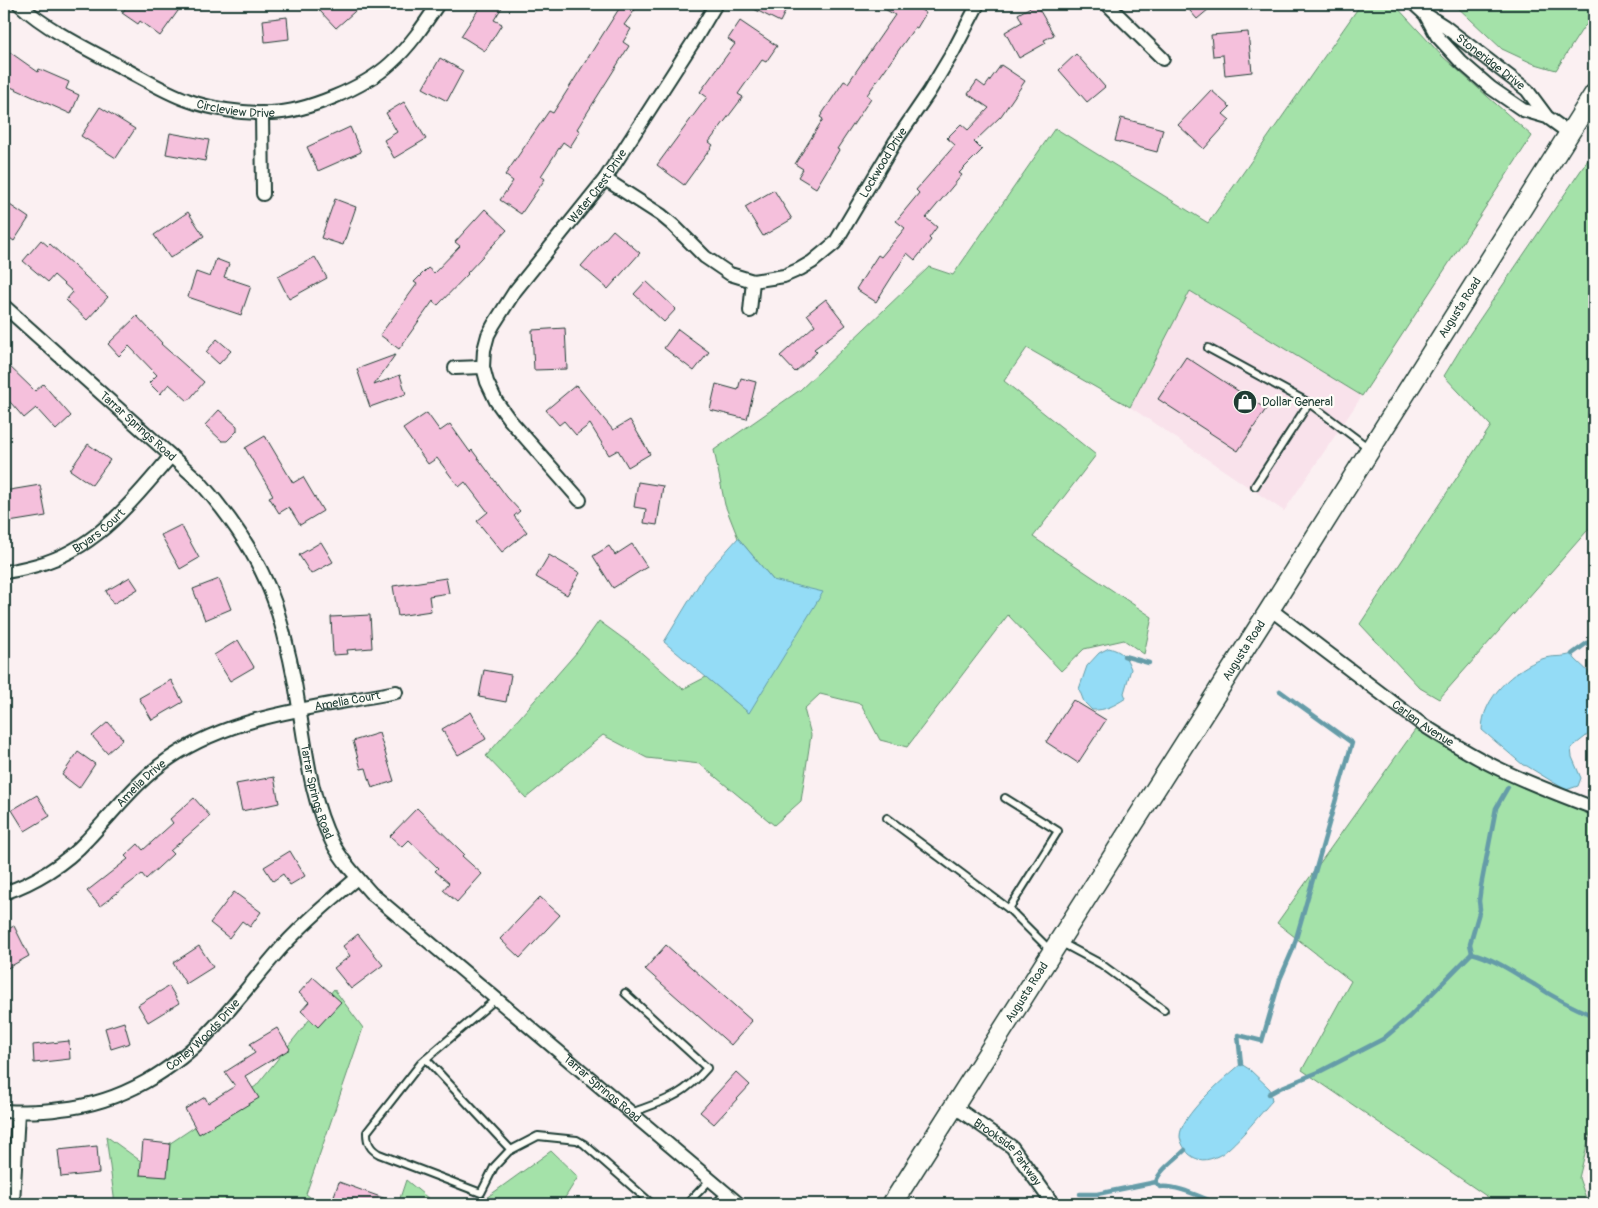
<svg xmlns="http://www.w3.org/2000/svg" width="1598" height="1208" viewBox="0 0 1598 1208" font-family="Pangolin,sans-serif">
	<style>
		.built { fill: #f9e2eb }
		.green { fill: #a4e2a9; stroke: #62906e }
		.water { fill: #94dcf6; stroke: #659ca8 }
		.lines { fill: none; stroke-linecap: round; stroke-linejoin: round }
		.stream { stroke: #659ca8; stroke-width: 4.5 }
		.building { fill: #f5c0dc; stroke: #1f3d34 }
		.service-casing { stroke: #1f3d34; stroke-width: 10 }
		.minor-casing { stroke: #1f3d34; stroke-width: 16 }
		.primary-casing { stroke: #1f3d34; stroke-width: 22 }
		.service { stroke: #fdfcf7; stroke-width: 6 }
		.minor { stroke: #fdfcf7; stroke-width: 12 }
		.primary { stroke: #fdfcf7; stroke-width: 19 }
		.labels { text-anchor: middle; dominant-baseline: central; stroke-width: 4.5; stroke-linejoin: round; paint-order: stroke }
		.street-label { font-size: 12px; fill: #1f3d34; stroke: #fdfcf7 }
		.poi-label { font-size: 12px; fill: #1f3d34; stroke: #fdfcf7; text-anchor: start }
	</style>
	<rect width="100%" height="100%" fill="#fbf0f2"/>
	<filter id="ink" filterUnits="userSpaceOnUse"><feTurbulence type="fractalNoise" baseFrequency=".02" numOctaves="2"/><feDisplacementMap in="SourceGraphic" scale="10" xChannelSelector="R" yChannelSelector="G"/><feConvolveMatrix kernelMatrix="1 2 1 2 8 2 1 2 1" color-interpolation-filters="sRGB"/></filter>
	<g filter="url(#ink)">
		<polygon class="built" points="1190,291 1362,396 1284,511 1130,407"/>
		<g class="green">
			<polygon points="1361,4 1394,4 1442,56 1532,136 1362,396 1190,291 1130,407 1027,348 1004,381 1096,455 1033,537 1152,617 1144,654 1124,640 1084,649 1061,671 1008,615 907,747 880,740 861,704 820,694 804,709 811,735 801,801 774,825 700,764 647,758 603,735 526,798 486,756 577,652 599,621 636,648 683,689 706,677 749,713 773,580 738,538 725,505 714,450 800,390 929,267 953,275 1055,128 1208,223"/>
			<polygon points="1454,4 1594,4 1594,17 1583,28 1556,70 1532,63 1502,49"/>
			<polygon points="1594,151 1594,523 1439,699 1420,688 1360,624 1491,426 1444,376 1469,335"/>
			<polygon points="1420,723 1444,738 1594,808 1594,1117 1579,1178 1588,1204 1498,1204 1302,1070 1351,981 1277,923"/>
			<polygon points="334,989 363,1028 306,1194 319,1204 115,1204 106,1136 142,1162 256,1086"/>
			<polygon points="551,1151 578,1177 561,1204 454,1204 486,1198"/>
			<polygon points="406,1180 435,1204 398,1204"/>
		</g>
		<g class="water">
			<polygon points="738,538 773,580 823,592 749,713 664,642 704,576"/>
			<path d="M1109 648C1123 652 1126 656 1131 669L1124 693 1126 698C1115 705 1105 711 1092 710L1084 702 1079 689 1087 666 1099 653Z"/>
			<path d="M1572 654 1575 659 1594 677V730L1571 748 1572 757 1581 778 1578 786 1566 790 1527 766 1523 765 1482 730C1482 698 1514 669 1542 659 1552 655 1562 658 1572 654Z"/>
			<path d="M1241 1064 1249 1069 1270 1089 1272 1101C1260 1114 1233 1149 1218 1156 1207 1161 1198 1162 1189 1154 1185 1150 1181 1143 1180 1137 1179 1116 1226 1077 1241 1064Z"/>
		</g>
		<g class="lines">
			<g class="stream">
				<polyline points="1572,654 1594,638"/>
				<polyline points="1124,656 1149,663"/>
				<polyline points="1472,953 1470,944 1480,909 1479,901 1481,886 1496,808 1508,787"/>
				<path d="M1472 953C1495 959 1514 973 1535 985 1553 997 1574 1008 1594 1016"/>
				<polyline points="1241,1064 1238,1035 1262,1041 1280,979 1293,949 1352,743 1280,691"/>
				<polyline points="1269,1094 1280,1088 1321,1071 1383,1039 1409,1017 1472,953"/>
				<path d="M1156 1182C1159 1170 1176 1159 1185 1150"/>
				<path d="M1080 1194H1097L1156 1182 1160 1187C1179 1185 1201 1198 1219 1204"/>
			</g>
		</g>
		<g class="building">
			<polygon points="129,4 183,4 160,36 140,21 138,24 122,13"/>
			<polygon points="328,4 363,4 336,28 320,11"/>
			<polygon points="482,4 504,4 494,20 502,24 485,51 461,36"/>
			<polygon points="622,4 639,4 624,25 631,29 623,42 629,46 577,129 580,131 570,147 563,142 541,176 545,179 521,214 500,200 513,181 505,175 549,111 553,113"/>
			<polygon points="744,4 789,4 780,22"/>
			<polygon points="876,4 911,4 926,13 917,28 915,27 867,95 871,98 837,149 839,150 816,188 798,177 803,169 795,164 823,119 820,117 844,81 848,83 895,15"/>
			<polygon points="1036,4 1054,35 1044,40 1046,43 1019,58 1005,32 1022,22 1018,14"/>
			<polygon points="1184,4 1215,4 1197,19"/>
			<polygon points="287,17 289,39 265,42 263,20"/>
			<polygon points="740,21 777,46 766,62 762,60 738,94 743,97 709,142 713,145 684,185 657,165 707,97 700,92 735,44 728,39"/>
			<polygon points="1248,32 1252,72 1225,75 1223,55 1213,56 1211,35"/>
			<polygon points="4,48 38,72 39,69 69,82 66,89 79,95 71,114 4,84"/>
			<polygon points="1076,54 1105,87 1087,102 1059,70"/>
			<polygon points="440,58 463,71 447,101 423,88"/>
			<polygon points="1001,65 1025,81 1001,116 974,142 982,150 959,173 962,175 926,218 937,227 929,238 931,240 915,260 907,253 876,302 856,289 878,255 881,257 905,228 896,221 919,193 916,190 955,145 947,138 961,124 968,130 989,108 968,94 977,81 985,87"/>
			<polygon points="1211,90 1230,107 1223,114 1230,120 1204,149 1178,125"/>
			<polygon points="404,102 426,139 394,158 384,140 397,132 386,113"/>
			<polygon points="100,107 135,129 116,158 81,136"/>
			<polygon points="1121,118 1163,129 1157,152 1115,141"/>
			<polygon points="350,127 361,152 318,171 307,147"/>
			<polygon points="170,133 209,140 205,161 166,154"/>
			<polygon points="774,190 792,219 763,236 745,207"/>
			<polygon points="335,199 356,207 343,245 321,238"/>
			<polygon points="4,201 29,218 14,241 4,234"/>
			<polygon points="485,209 507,230 467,273 468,274 438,305 433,301 399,349 380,335 417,284 414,282 428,268 434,273 460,246 455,242"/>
			<polygon points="188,212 204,236 170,258 154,235"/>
			<polygon points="613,230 640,253 608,289 581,266"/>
			<polygon points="41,240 48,246 50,244 108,297 87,320 66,300 73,292 54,275 48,282 23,261"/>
			<polygon points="315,257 327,278 289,299 278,277"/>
			<polygon points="216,259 229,264 224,277 251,286 241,315 188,297 196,272 210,277"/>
			<polygon points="646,281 676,309 664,322 634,294"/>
			<polygon points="826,299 846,325 814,349 817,352 795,372 780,356 815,325 807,314"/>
			<polygon points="137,316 162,343 161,344 204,382 188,401 169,384 160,394 149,383 157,375 129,346 119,356 108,344"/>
			<polygon points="565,328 567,369 534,370 532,330"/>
			<polygon points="678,329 709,352 694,371 664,348"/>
			<polygon points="217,339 231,351 219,364 206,352"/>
			<polygon points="395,355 374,385 400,375 406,394 370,407 357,369"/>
			<polygon points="1186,357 1266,409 1238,451 1158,399"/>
			<polygon points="4,361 35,391 43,384 71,416 56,430 36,408 24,418 4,395"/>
			<polygon points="741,378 756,382 747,419 710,410 716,384 738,390"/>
			<polygon points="576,385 613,430 630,420 650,454 628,467 618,450 609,455 590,424 576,435 564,421 559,425 546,410"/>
			<polygon points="219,410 237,426 237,431 227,441 222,441 205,425"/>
			<polygon points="427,413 440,431 450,424 470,452 472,450 507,497 520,511 514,516 527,532 502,552 477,521 488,512 465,482 459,487 437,458 428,464 403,429"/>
			<polygon points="265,436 293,483 303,477 323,511 300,525 289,507 279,513 269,497 273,495 245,448"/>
			<polygon points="88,444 110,460 92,485 70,470"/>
			<polygon points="638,482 663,486 657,525 644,523 646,509 634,507"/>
			<polygon points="40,485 46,516 9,522 4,491"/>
			<polygon points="181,525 199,558 180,569 161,535"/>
			<polygon points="321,542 333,562 311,574 299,555"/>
			<polygon points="632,544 647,567 613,588 593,556 609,546 615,555"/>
			<polygon points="549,555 580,573 567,595 536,577"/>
			<polygon points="130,577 138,589 113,604 106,591"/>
			<polygon points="446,578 449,593 429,596 431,611 398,616 393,586"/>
			<polygon points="219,579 231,609 205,620 193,589"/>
			<polygon points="370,615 372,648 347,650 348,654 333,655 331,617"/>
			<polygon points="238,640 254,667 230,681 214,655"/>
			<polygon points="484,670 511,675 506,702 479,697"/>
			<polygon points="171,680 183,702 152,720 139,698"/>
			<polygon points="1073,700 1106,720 1078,763 1046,742"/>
			<polygon points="471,712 486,739 458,755 442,729"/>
			<polygon points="108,722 123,739 107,753 92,736"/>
			<polygon points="379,733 394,781 372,788 366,768 361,769 353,741"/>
			<polygon points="78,752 95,764 79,788 62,775"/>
			<polygon points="274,777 279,803 242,811 236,784"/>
			<polygon points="37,795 50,816 25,831 12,810"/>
			<polygon points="194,798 210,816 170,851 173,854 146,879 142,874 100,906 87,891 128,859 125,856 138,844 143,850 173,823 170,819"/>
			<polygon points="417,808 464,854 462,856 482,874 457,902 443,890 449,883 435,871 438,868 409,840 402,847 390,836"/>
			<polygon points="290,851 305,876 290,885 283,874 273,881 264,867"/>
			<polygon points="234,892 261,912 250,927 242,921 229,938 210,923"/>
			<polygon points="540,897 560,915 520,958 500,939"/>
			<polygon points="14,926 29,956 4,970 4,931"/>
			<polygon points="358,934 383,965 351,989 334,968 350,956 343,946"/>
			<polygon points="666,945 752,1021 731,1045 645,969"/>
			<polygon points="199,946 213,967 186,984 173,963"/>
			<polygon points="313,977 341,1002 318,1027 301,1011 309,1002 299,993"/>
			<polygon points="169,986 179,1003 148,1022 138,1005"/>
			<polygon points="124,1022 130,1043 111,1049 105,1028"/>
			<polygon points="277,1028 290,1049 245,1076 259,1098 199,1134 185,1109 205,1097 208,1103 235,1086 225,1072 255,1053 250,1044"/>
			<polygon points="69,1041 70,1059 34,1063 33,1045"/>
			<polygon points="736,1072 750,1085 714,1124 700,1112"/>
			<polygon points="143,1141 170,1144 167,1177 140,1175"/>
			<polygon points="97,1146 99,1173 61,1177 58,1150"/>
			<polygon points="339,1182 397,1203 397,1204 331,1204"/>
		</g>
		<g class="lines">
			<g class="service-casing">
				<g id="service">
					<polyline points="1208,348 1309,403 1370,449"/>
					<polyline points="1255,486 1309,403"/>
					<polyline points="1005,798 1058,831 1009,909 1050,950"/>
					<polyline points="887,818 1009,909"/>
					<polyline points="1060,942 1101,964 1164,1010"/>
					<path d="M625 993 707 1068C682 1097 666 1100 631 1113"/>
					<path d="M496 999 421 1063 367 1132C367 1143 370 1149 379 1154L481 1193 494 1167 509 1151 538 1136 577 1140 584 1144 652 1204"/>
					<polyline points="426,1059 511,1150"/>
					<polyline points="687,1204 710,1180"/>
					<polyline points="715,1204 725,1194"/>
				</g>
			</g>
			<g class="minor-casing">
				<g id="minor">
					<path id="s1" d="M19 4C46 29 87 49 119 66 141 77 164 92 187 100 211 109 244 114 270 113 306 112 364 88 391 63 410 46 424 25 438 4"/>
					<polyline points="1107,4 1163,59"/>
					<polyline points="1414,4 1425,14"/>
					<polyline points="262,113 263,194"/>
					<path id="s2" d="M1547 117 1523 110 1491 88 1461 62 1437 36 1425 14 1444 26 1527 90 1547 117 1569 133"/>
					<path id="s3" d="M605 179 661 215 673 225 705 257 730 274 753 281 784 276 800 269 812 262 835 243 895 142 929 92 953 52 978 4"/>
					<path id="s4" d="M4 306 199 481C232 518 260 559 276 606 286 639 295 679 300 714 307 757 312 802 332 842 342 861 357 877 371 893L739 1204"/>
					<polyline points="750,311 753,281"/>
					<polyline points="455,368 483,367"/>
					<path id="s5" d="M580 500 509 419 496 401 487 382 483 367 484 350 488 335 494 324 515 291 605 179 697 36 716 4"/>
					<path id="s6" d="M4 572C15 571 26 568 37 565 98 548 132 501 171 456"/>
					<path id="s7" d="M1270 609 1420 723C1448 741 1477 759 1508 773 1536 786 1565 797 1594 808"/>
					<path id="s8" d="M4 893C34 883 65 864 87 840 114 812 137 780 170 758 235 714 320 707 396 692"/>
					<path id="s9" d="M955 1107 1012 1147 1053 1204"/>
					<path id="s10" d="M4 1111C23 1112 42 1112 61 1109 121 1103 175 1070 215 1026 238 1001 259 973 282 947 305 922 331 900 357 878"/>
					<polyline points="13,1204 18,1112"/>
				</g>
			</g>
			<g class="primary-casing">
				<g id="primary">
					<path id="s11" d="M892 1204 1270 609 1594 94"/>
				</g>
			</g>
			<use href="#service" class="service"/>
			<use href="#minor" class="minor"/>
			<use href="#primary" class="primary"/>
		</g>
	</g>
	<defs>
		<g id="shop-disc" transform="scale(1.25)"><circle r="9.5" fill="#1f3d34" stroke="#fdfcf7"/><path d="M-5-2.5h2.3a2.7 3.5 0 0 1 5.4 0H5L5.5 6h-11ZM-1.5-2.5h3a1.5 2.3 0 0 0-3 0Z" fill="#fff"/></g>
	</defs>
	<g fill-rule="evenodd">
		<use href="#shop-disc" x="1245" y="402"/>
	</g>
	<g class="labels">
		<g class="street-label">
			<text stroke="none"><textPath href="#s2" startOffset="245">Stoneridge Drive</textPath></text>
			<text stroke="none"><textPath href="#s1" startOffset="244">Circleview Drive</textPath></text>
			<text stroke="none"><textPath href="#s3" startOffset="368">Lockwood Drive</textPath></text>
			<text stroke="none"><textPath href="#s5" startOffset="384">Water Crest Drive</textPath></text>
			<text stroke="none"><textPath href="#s11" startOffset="1061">Augusta Road</textPath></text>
			<text stroke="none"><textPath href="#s4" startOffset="180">Tarrar Springs Road</textPath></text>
			<text stroke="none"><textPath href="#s6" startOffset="105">Bryars Court</textPath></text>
			<text stroke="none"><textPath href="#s11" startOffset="656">Augusta Road</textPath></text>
			<text stroke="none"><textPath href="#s8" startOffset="404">Amelia Court</textPath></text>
			<text stroke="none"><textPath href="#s7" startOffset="191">Carlen Avenue</textPath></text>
			<text stroke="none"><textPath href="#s8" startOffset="178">Amelia Drive</textPath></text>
			<text stroke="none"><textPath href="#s4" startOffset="600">Tarrar Springs Road</textPath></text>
			<text stroke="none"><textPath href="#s11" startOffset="251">Augusta Road</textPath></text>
			<text stroke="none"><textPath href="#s10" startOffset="221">Corley Woods Drive</textPath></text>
			<text stroke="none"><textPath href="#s4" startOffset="1020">Tarrar Springs Road</textPath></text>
			<text stroke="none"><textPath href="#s9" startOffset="70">Brookside Parkway</textPath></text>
		</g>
		<g class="poi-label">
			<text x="1262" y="402">Dollar General</text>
		</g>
	</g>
	<rect width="1598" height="1208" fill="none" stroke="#fdfcf7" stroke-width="20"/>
	<rect x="10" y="10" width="1578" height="1188" fill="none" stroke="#1f3d34" stroke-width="2" filter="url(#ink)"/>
</svg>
